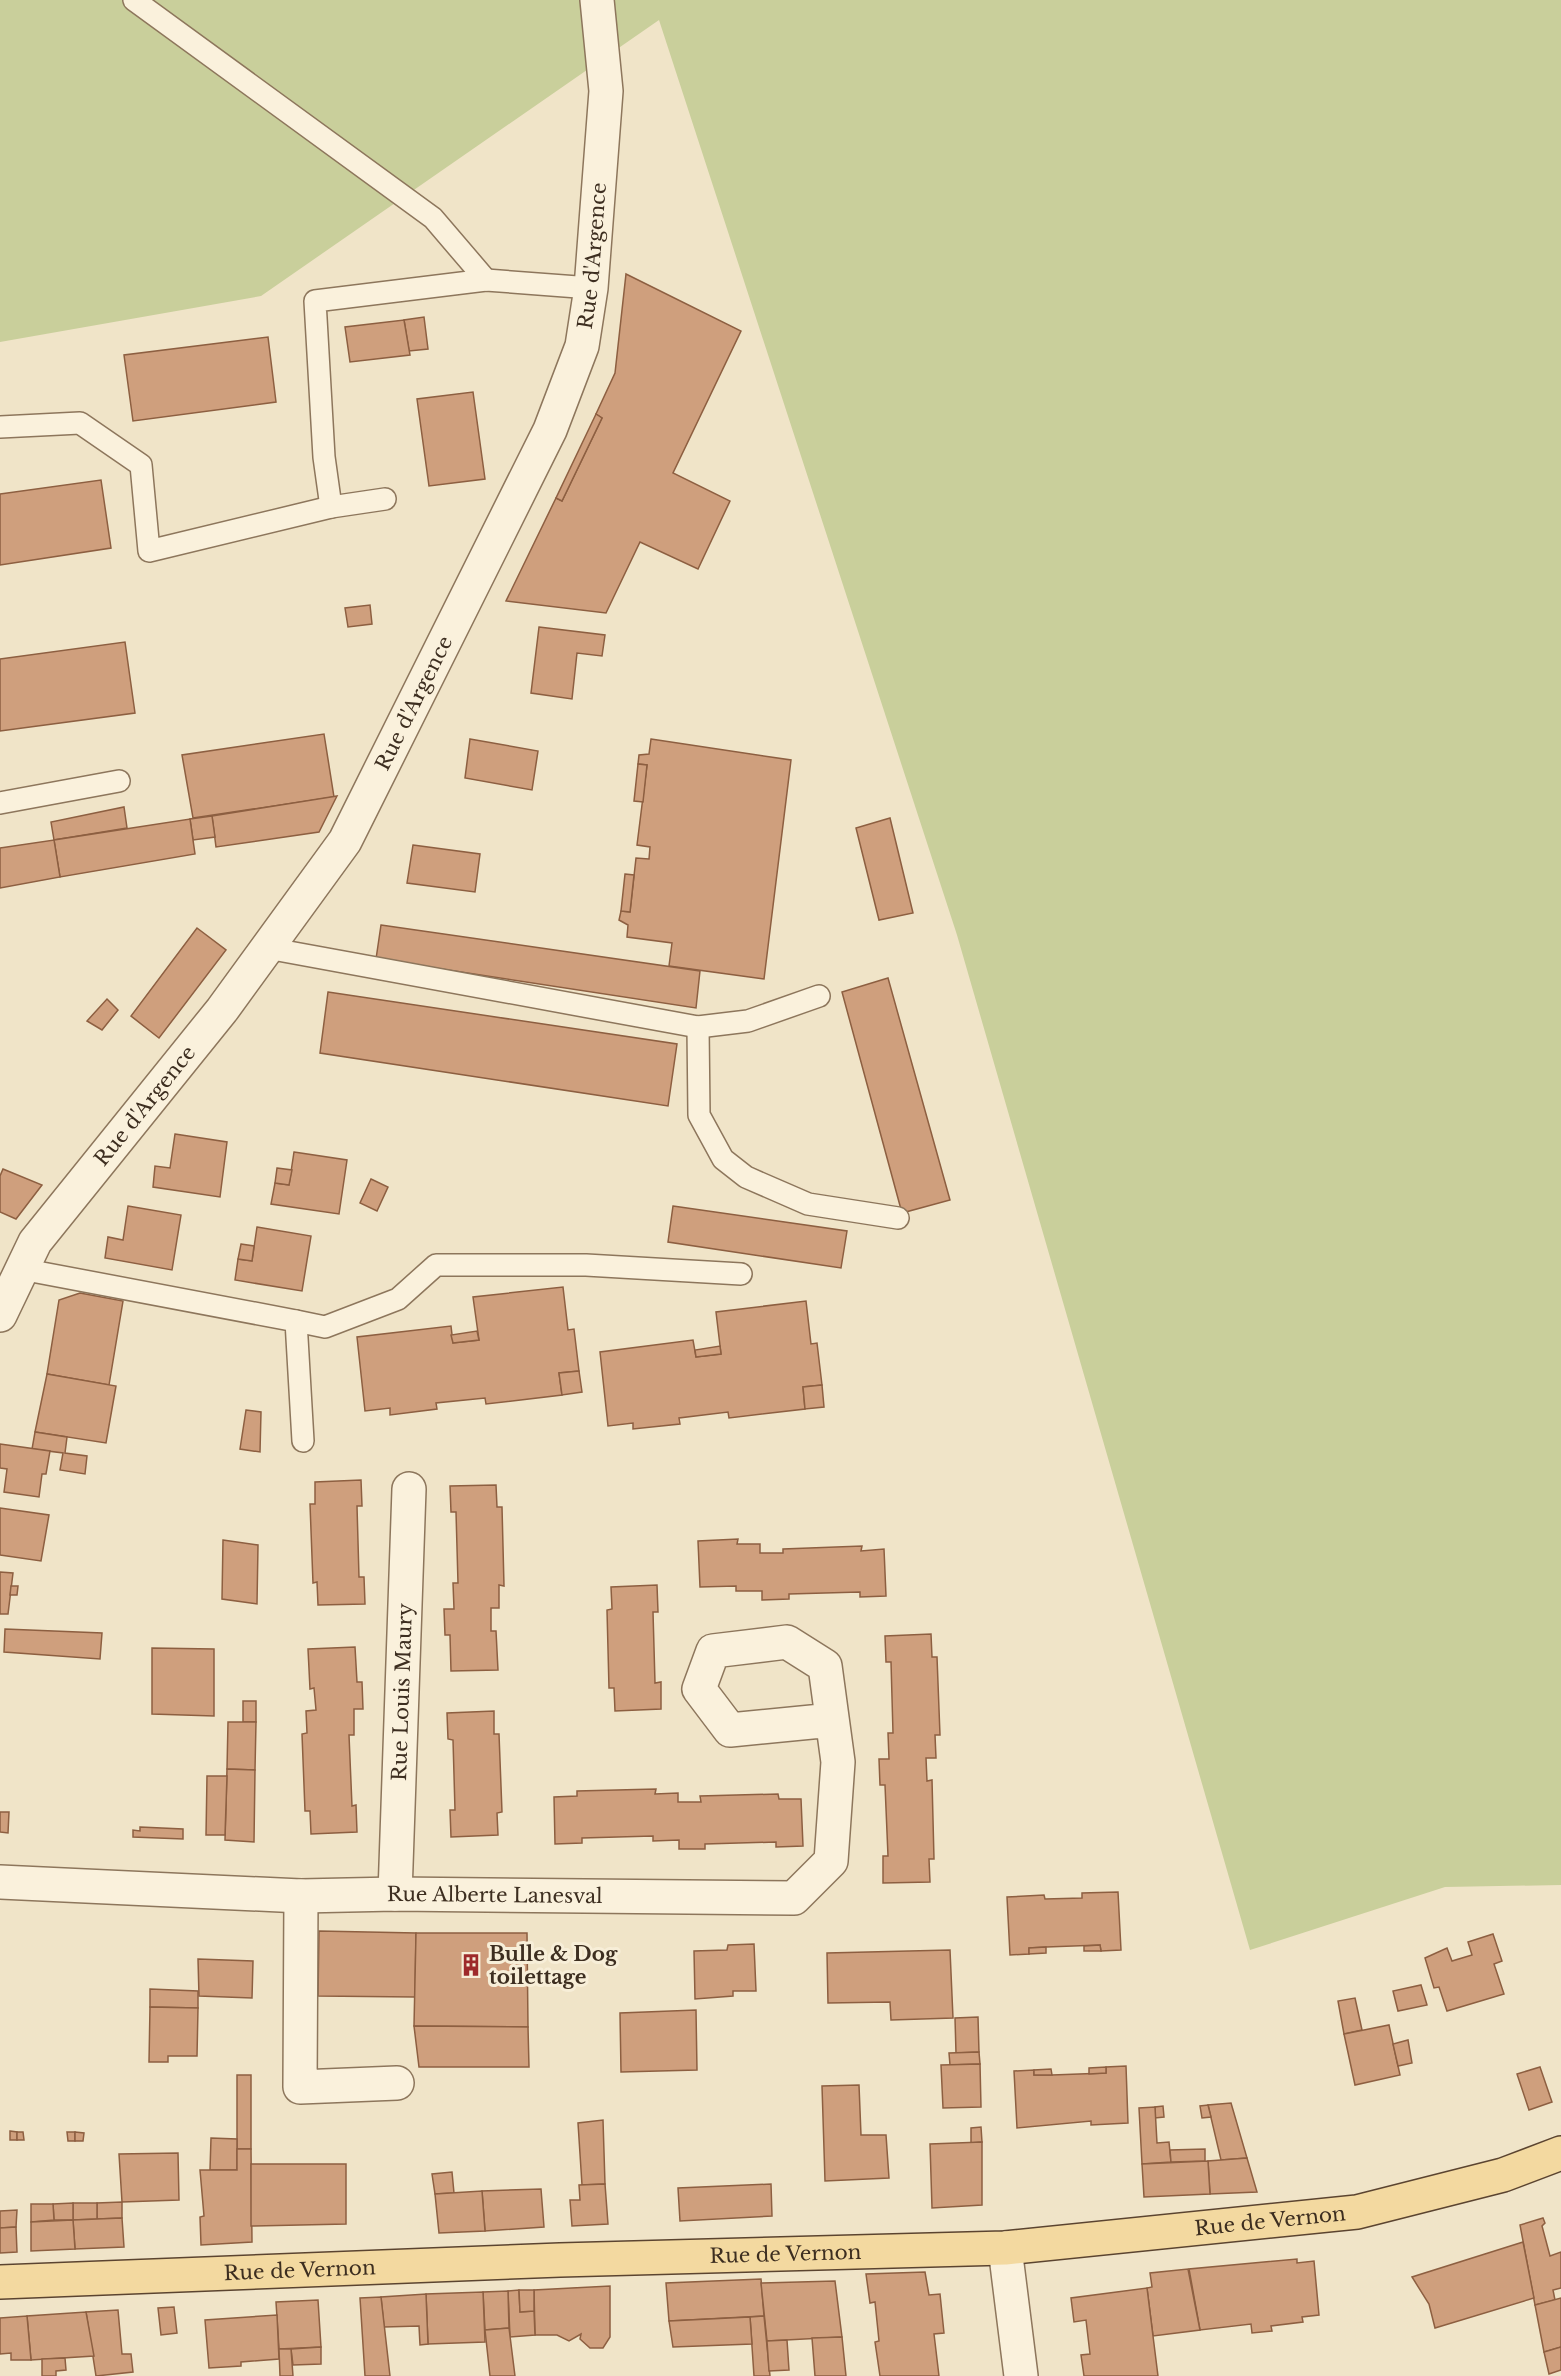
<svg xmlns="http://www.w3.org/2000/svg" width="1561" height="2376" viewBox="0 0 1561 2376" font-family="'Libre Baskerville',serif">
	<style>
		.green { fill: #c9cf9b }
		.building { fill: #cf9f7d; stroke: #8d5f41; stroke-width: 1.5 }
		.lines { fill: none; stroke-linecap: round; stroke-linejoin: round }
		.lane-casing { stroke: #8d765c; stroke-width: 24 }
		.street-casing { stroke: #8d765c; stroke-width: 36 }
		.primary-casing { stroke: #5b4430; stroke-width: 36 }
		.lane { stroke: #faf1dc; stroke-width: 21 }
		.street { stroke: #faf1dc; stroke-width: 33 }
		.primary { stroke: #f3d9a0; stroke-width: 33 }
		.labels { text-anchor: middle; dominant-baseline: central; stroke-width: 6; stroke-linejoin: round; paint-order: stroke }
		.street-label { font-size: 20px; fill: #3d2e20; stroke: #f7eed8 }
		.poi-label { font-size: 20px; font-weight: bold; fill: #3d2e20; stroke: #f7eed8; text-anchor: start }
	</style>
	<rect width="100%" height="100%" fill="#f0e4c8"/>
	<polygon class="green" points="0,0 1561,0 1561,1885 1445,1887 1250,1950 957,935 659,20 261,296 0,342"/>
	<g class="building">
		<polygon points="626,274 741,331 673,473 730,501 698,569 640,542 606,613 506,601 556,498 562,501 602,418 596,414 615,373"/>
		<polygon points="424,317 428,349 409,351 404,320"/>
		<polygon points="404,320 410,355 350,362 345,327"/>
		<polygon points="268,337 276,402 133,421 124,355"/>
		<polygon points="473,392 485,479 429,486 417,399"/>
		<polygon points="596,414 602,418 562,501 556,498"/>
		<polygon points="101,480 111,548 0,565 0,494"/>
		<polygon points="370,605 372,624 348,627 345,608"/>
		<polygon points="539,627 605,635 602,656 577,653 572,699 531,693"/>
		<polygon points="125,642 135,713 0,731 0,659"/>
		<polygon points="324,734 334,797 193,818 182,755"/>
		<polygon points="470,739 538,751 532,790 465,778"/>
		<polygon points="651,739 791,760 764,979 669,966 672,943 627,937 628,925 619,920 621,911 630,912 636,858 649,859 650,847 637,845 647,765 638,764 639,755 649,754"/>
		<polygon points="638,764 647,765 643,802 634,801"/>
		<polygon points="337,796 319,832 216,847 212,816"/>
		<polygon points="124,807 127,828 54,840 51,822"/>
		<polygon points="212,816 215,837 193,840 190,819"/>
		<polygon points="890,818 913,913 879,920 856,828"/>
		<polygon points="190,819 195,854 60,877 54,840"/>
		<polygon points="54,840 60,877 0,888 0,848"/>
		<polygon points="413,845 480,854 475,892 407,883"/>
		<polygon points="625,874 634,875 630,912 621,911"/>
		<polygon points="381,925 700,971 696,1008 376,959"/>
		<polygon points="197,928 226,950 159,1038 131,1016"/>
		<polygon points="888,978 950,1200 902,1213 842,992"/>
		<polygon points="328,992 677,1044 668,1106 320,1053"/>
		<polygon points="107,999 118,1010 102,1030 87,1021"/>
		<polygon points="175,1134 227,1142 220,1197 153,1187 155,1166 170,1168"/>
		<polygon points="294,1152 347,1160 339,1214 271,1204 275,1183 289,1185"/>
		<polygon points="277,1168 292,1170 289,1185 275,1183"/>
		<polygon points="3,1169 42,1185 16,1219 0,1212 0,1176"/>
		<polygon points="371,1179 388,1187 377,1211 360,1203"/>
		<polygon points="128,1206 181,1215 172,1270 105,1258 108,1237 123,1240"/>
		<polygon points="673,1206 847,1231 841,1268 668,1242"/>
		<polygon points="257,1227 311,1236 302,1291 235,1280 238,1259 252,1261"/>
		<polygon points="241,1244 254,1246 252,1261 238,1259"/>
		<polygon points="563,1287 568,1330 574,1329 579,1371 559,1373 562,1395 486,1404 485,1398 436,1403 437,1409 390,1415 390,1408 365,1411 357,1337 451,1326 453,1343 479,1340 473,1297"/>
		<polygon points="80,1293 123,1301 109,1385 47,1374 59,1300"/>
		<polygon points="806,1301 811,1344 817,1343 822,1385 803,1387 805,1409 729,1418 728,1412 679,1418 680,1424 633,1429 633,1423 608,1426 600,1352 693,1340 696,1357 721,1354 716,1312"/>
		<polygon points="477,1331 479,1340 453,1343 451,1335"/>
		<polygon points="720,1346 721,1354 696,1357 695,1350"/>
		<polygon points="579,1371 582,1392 562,1395 559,1373"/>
		<polygon points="47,1374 116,1386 106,1443 35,1432"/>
		<polygon points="822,1385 824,1407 805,1409 803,1387"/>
		<polygon points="246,1410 261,1412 260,1452 240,1449"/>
		<polygon points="35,1432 67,1437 65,1453 87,1456 85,1474 60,1470 63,1453 32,1449"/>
		<polygon points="0,1444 50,1451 46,1474 42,1474 39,1497 4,1492 7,1469 0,1468"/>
		<polygon points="361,1480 362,1506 357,1506 359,1577 364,1577 365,1604 318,1605 317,1582 313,1583 310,1504 315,1504 315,1482"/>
		<polygon points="496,1485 497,1507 502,1507 504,1586 499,1585 499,1608 491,1608 491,1631 496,1631 498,1670 451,1671 450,1635 445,1635 444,1609 454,1609 453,1583 458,1583 456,1512 451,1512 450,1486"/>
		<polygon points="0,1508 49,1515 41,1561 0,1555"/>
		<polygon points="738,1539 737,1544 760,1544 760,1553 783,1553 783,1549 862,1546 861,1551 884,1549 886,1596 860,1597 860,1592 789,1594 789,1599 762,1600 762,1591 736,1591 736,1586 700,1587 698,1541"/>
		<polygon points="223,1540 258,1545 257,1604 222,1599"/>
		<polygon points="0,1572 13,1573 8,1614 0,1614"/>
		<polygon points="657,1585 658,1612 653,1612 655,1683 661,1682 661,1709 615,1711 614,1688 609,1688 607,1610 612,1609 611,1587"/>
		<polygon points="11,1586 18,1586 17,1595 10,1595"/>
		<polygon points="5,1629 102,1633 100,1659 4,1652"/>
		<polygon points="931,1634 932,1657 937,1657 940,1735 935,1735 936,1758 926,1758 927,1781 932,1780 934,1859 929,1859 930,1882 883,1883 883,1856 888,1856 885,1785 880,1785 879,1759 889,1759 888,1733 893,1733 891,1662 886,1662 885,1636"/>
		<polygon points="355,1647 357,1682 362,1682 363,1709 354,1709 354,1735 349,1735 352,1806 356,1805 357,1832 311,1834 310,1811 305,1811 302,1734 307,1733 306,1711 316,1710 314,1688 310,1689 308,1649"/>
		<polygon points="152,1648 214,1649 214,1716 152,1714"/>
		<rect x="243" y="1701" width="13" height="21"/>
		<polygon points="494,1711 494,1734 499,1734 502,1812 497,1813 498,1835 451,1837 450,1810 455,1810 453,1740 448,1739 447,1713"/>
		<polygon points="228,1722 256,1722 255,1770 227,1769"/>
		<polygon points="227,1769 255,1770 254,1842 225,1840"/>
		<polygon points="207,1776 227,1776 225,1835 206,1835"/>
		<polygon points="656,1789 655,1794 678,1793 678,1802 701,1802 700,1796 778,1794 779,1799 801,1799 803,1846 776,1847 776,1842 705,1844 705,1849 679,1849 679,1840 653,1841 653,1836 582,1838 582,1843 555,1844 554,1797 577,1796 577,1791"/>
		<polygon points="0,1812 9,1812 8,1833 0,1832"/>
		<polygon points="140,1827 183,1829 183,1839 133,1837 133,1830 140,1831"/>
		<polygon points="1118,1892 1121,1950 1101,1951 1100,1945 1046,1947 1029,1948 1029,1954 1010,1955 1007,1897 1044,1895 1045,1899 1082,1898 1082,1893"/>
		<polygon points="319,1931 416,1933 415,1997 318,1996"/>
		<polygon points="416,1933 527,1933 528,2027 414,2026"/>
		<polygon points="1493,1934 1502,1961 1494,1964 1504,1994 1447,2011 1439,1987 1434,1988 1425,1958 1447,1948 1452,1961 1472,1955 1468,1942"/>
		<polygon points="754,1944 756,1991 733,1991 733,1996 695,1999 694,1951 727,1950 728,1945"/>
		<polygon points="1100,1945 1101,1951 1084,1951 1084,1946"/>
		<polygon points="1046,1947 1046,1953 1029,1954 1029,1948"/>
		<polygon points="950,1950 953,2018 891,2020 890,2002 828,2003 827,1953"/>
		<polygon points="198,1959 253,1961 252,1998 199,1996"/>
		<polygon points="1421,1985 1427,2005 1398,2011 1393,1991"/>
		<polygon points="150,1989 198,1991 198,2008 150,2007"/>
		<polygon points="1355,1998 1362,2030 1344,2034 1338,2001"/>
		<polygon points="150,2007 198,2008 197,2056 168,2056 168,2062 149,2062"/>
		<polygon points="696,2010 697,2070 621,2072 620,2013"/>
		<polygon points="978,2017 979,2052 956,2053 955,2018"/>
		<polygon points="1389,2025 1400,2075 1355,2085 1344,2034"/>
		<polygon points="414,2026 528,2027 529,2067 419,2067"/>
		<polygon points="1408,2040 1412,2063 1398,2066 1393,2044"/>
		<polygon points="979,2052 980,2064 950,2065 949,2053"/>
		<polygon points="980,2064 981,2107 943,2108 941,2065"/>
		<polygon points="1126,2066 1128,2123 1091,2125 1091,2121 1017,2128 1014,2071 1034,2070 1034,2075 1052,2075 1106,2073 1106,2067"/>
		<polygon points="1106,2067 1106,2073 1089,2074 1089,2068"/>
		<polygon points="1540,2067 1552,2102 1529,2110 1517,2074"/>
		<polygon points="1051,2069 1052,2075 1034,2075 1034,2070"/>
		<rect x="237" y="2075" width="14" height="74"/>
		<polygon points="859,2085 861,2135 886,2135 889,2178 825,2181 822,2086"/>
		<polygon points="1231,2103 1247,2158 1221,2160 1208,2105"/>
		<polygon points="1208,2105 1211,2117 1202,2118 1200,2106"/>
		<polygon points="1163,2106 1164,2117 1155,2118 1155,2107"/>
		<polygon points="1155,2107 1157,2143 1169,2142 1171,2162 1142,2164 1139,2108"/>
		<polygon points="603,2120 605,2184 582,2185 578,2123"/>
		<polygon points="981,2127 982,2142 971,2143 971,2128"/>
		<polygon points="10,2131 17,2132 17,2140 10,2140"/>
		<polygon points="17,2132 23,2132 24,2140 17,2140"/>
		<polygon points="67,2132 75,2132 75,2141 68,2141"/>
		<polygon points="75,2132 84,2133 83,2141 75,2141"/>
		<polygon points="211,2138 237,2139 237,2170 210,2170"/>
		<polygon points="982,2142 982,2205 932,2208 930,2144"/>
		<polygon points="237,2149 251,2149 252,2242 201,2245 200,2217 204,2216 200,2170 237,2170"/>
		<polygon points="1205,2149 1205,2161 1171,2162 1170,2150"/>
		<polygon points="178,2153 179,2200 122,2202 119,2154"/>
		<polygon points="1247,2158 1257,2192 1210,2194 1208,2161"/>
		<polygon points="1208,2161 1210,2194 1144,2197 1142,2164"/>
		<polygon points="251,2164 346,2164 346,2224 251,2226"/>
		<polygon points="452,2172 454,2193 435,2194 432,2174"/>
		<polygon points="605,2184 608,2224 572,2226 570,2200 580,2200 579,2185"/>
		<polygon points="771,2184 772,2216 680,2221 678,2188"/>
		<polygon points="541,2189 544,2227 485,2231 482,2191"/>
		<polygon points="482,2191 485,2231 439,2233 435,2194"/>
		<polygon points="122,2202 122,2218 97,2219 97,2203"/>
		<polygon points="73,2203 97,2203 97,2219 73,2220"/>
		<polygon points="73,2203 73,2220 54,2220 53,2204"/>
		<polygon points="31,2204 53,2204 54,2220 31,2222"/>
		<polygon points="17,2210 16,2227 0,2228 0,2211"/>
		<polygon points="122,2218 124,2247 75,2249 73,2220"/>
		<polygon points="1543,2218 1545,2223 1542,2226 1550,2256 1561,2252 1561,2288 1553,2290 1555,2300 1535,2305 1520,2225"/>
		<polygon points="73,2220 75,2249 31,2251 31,2222"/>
		<polygon points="16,2227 17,2252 0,2253 0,2228"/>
		<polygon points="1523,2242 1534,2298 1435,2328 1429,2304 1412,2277"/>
		<polygon points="1297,2259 1297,2263 1314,2261 1319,2315 1302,2317 1303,2322 1271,2326 1272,2331 1252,2333 1251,2324 1200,2330 1189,2269"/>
		<polygon points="1188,2269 1200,2330 1153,2336 1147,2288 1152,2287 1150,2273"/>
		<polygon points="925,2272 929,2295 940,2294 944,2333 934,2334 939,2376 880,2376 875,2342 879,2341 875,2302 870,2303 866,2274"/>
		<polygon points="761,2279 764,2316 669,2321 666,2283"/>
		<polygon points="835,2281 842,2337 767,2341 761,2283"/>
		<polygon points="610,2286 610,2337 603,2348 590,2348 580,2339 581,2334 569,2341 557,2335 535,2335 534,2290"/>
		<polygon points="1147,2288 1158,2376 1084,2376 1081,2355 1090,2354 1086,2320 1074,2322 1071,2298"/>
		<polygon points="519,2290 520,2312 534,2311 535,2335 510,2337 508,2291"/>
		<polygon points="519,2290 534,2290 534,2311 520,2312"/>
		<polygon points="508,2291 509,2328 485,2330 483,2292"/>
		<polygon points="483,2292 485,2342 428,2344 426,2294"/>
		<polygon points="426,2294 428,2344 420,2345 419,2326 384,2327 381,2297"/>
		<polygon points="381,2297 390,2376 365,2376 360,2298"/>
		<polygon points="1561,2298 1561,2347 1544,2352 1535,2305"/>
		<polygon points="318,2300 321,2347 279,2349 276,2302"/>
		<polygon points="174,2307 177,2333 161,2335 158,2308"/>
		<polygon points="118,2310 122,2354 131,2354 133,2372 96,2376 86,2312"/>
		<polygon points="86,2312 94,2356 31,2360 27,2316"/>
		<polygon points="277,2315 279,2359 241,2362 241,2366 209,2368 205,2320"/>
		<polygon points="27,2316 31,2360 11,2360 11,2353 0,2354 0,2318"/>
		<polygon points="764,2316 770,2376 754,2376 750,2317"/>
		<polygon points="750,2317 752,2344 673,2347 669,2321"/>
		<polygon points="509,2328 515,2376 490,2376 485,2330"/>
		<polygon points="842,2337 846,2376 815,2376 812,2338"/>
		<polygon points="787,2340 789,2370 769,2371 767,2341"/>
		<polygon points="321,2347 321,2364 293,2365 291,2349"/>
		<polygon points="1561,2347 1561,2370 1549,2374 1544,2352"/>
		<polygon points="279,2349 291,2349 293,2376 280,2376"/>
		<polygon points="65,2358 66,2370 56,2371 56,2376 42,2376 42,2359"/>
	</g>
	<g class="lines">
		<g class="lane-casing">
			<g id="lane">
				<polyline points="134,0 433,218 486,280"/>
				<polyline points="0,427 80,423 141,465 149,551 331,507"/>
				<polyline points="385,499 331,507 324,457 315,301 486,280 591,288"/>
				<polyline points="0,803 119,781"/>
				<polyline points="267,948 698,1027 748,1021 819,996"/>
				<polyline points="698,1027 699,1115 723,1159 746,1177 808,1204 898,1218"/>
				<polyline points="21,1269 296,1321 303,1441"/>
				<polyline points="296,1321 325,1327 398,1299 436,1265 586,1265 741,1274"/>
			</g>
		</g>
		<g class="street-casing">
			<g id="street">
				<path id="s1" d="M0 1315 35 1242 222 1010 345 841 550 430 582 346 591 288 606 91 597 0"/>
				<path id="s2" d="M0 1882 301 1896 395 1894 794 1898 831 1861 838 1762 825 1666 787 1642 713 1651 699 1689 730 1730 832 1720"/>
				<path id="s3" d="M395 1894 409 1489"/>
				<polyline points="301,1896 300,2087 397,2083"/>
				<polyline points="1005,2248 1021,2376"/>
			</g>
		</g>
		<g class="primary-casing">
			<g id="primary">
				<path id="s4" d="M0 2282 560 2260 1005 2248 1357 2212 1503 2175 1561 2153"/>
			</g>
		</g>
		<use href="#lane" class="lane"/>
		<use href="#street" class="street"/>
		<use href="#primary" class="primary"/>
	</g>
	<defs>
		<g id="building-bare" transform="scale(1.8)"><path d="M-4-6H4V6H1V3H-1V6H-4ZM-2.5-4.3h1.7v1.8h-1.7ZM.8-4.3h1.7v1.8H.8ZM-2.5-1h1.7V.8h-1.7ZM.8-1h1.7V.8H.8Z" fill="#9e2a2b" stroke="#f7eed8" stroke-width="2.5" paint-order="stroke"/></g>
	</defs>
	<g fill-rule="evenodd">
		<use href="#building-bare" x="471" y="1965"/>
	</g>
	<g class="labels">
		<g class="street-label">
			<text stroke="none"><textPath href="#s1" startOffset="1228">Rue d'Argence</textPath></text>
			<text stroke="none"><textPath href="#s1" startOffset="742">Rue d'Argence</textPath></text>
			<text stroke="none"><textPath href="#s1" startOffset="256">Rue d'Argence</textPath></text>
			<text stroke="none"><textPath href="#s3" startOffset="202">Rue Louis Maury</textPath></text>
			<text stroke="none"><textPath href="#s2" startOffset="495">Rue Alberte Lanesval</textPath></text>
			<text stroke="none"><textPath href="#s4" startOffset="1272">Rue de Vernon</textPath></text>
			<text stroke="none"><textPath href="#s4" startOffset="786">Rue de Vernon</textPath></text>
			<text stroke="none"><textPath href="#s4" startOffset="300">Rue de Vernon</textPath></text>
		</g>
		<g class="poi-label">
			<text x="489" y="1954">Bulle &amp; Dog<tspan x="489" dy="23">toilettage</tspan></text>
		</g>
	</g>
</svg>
